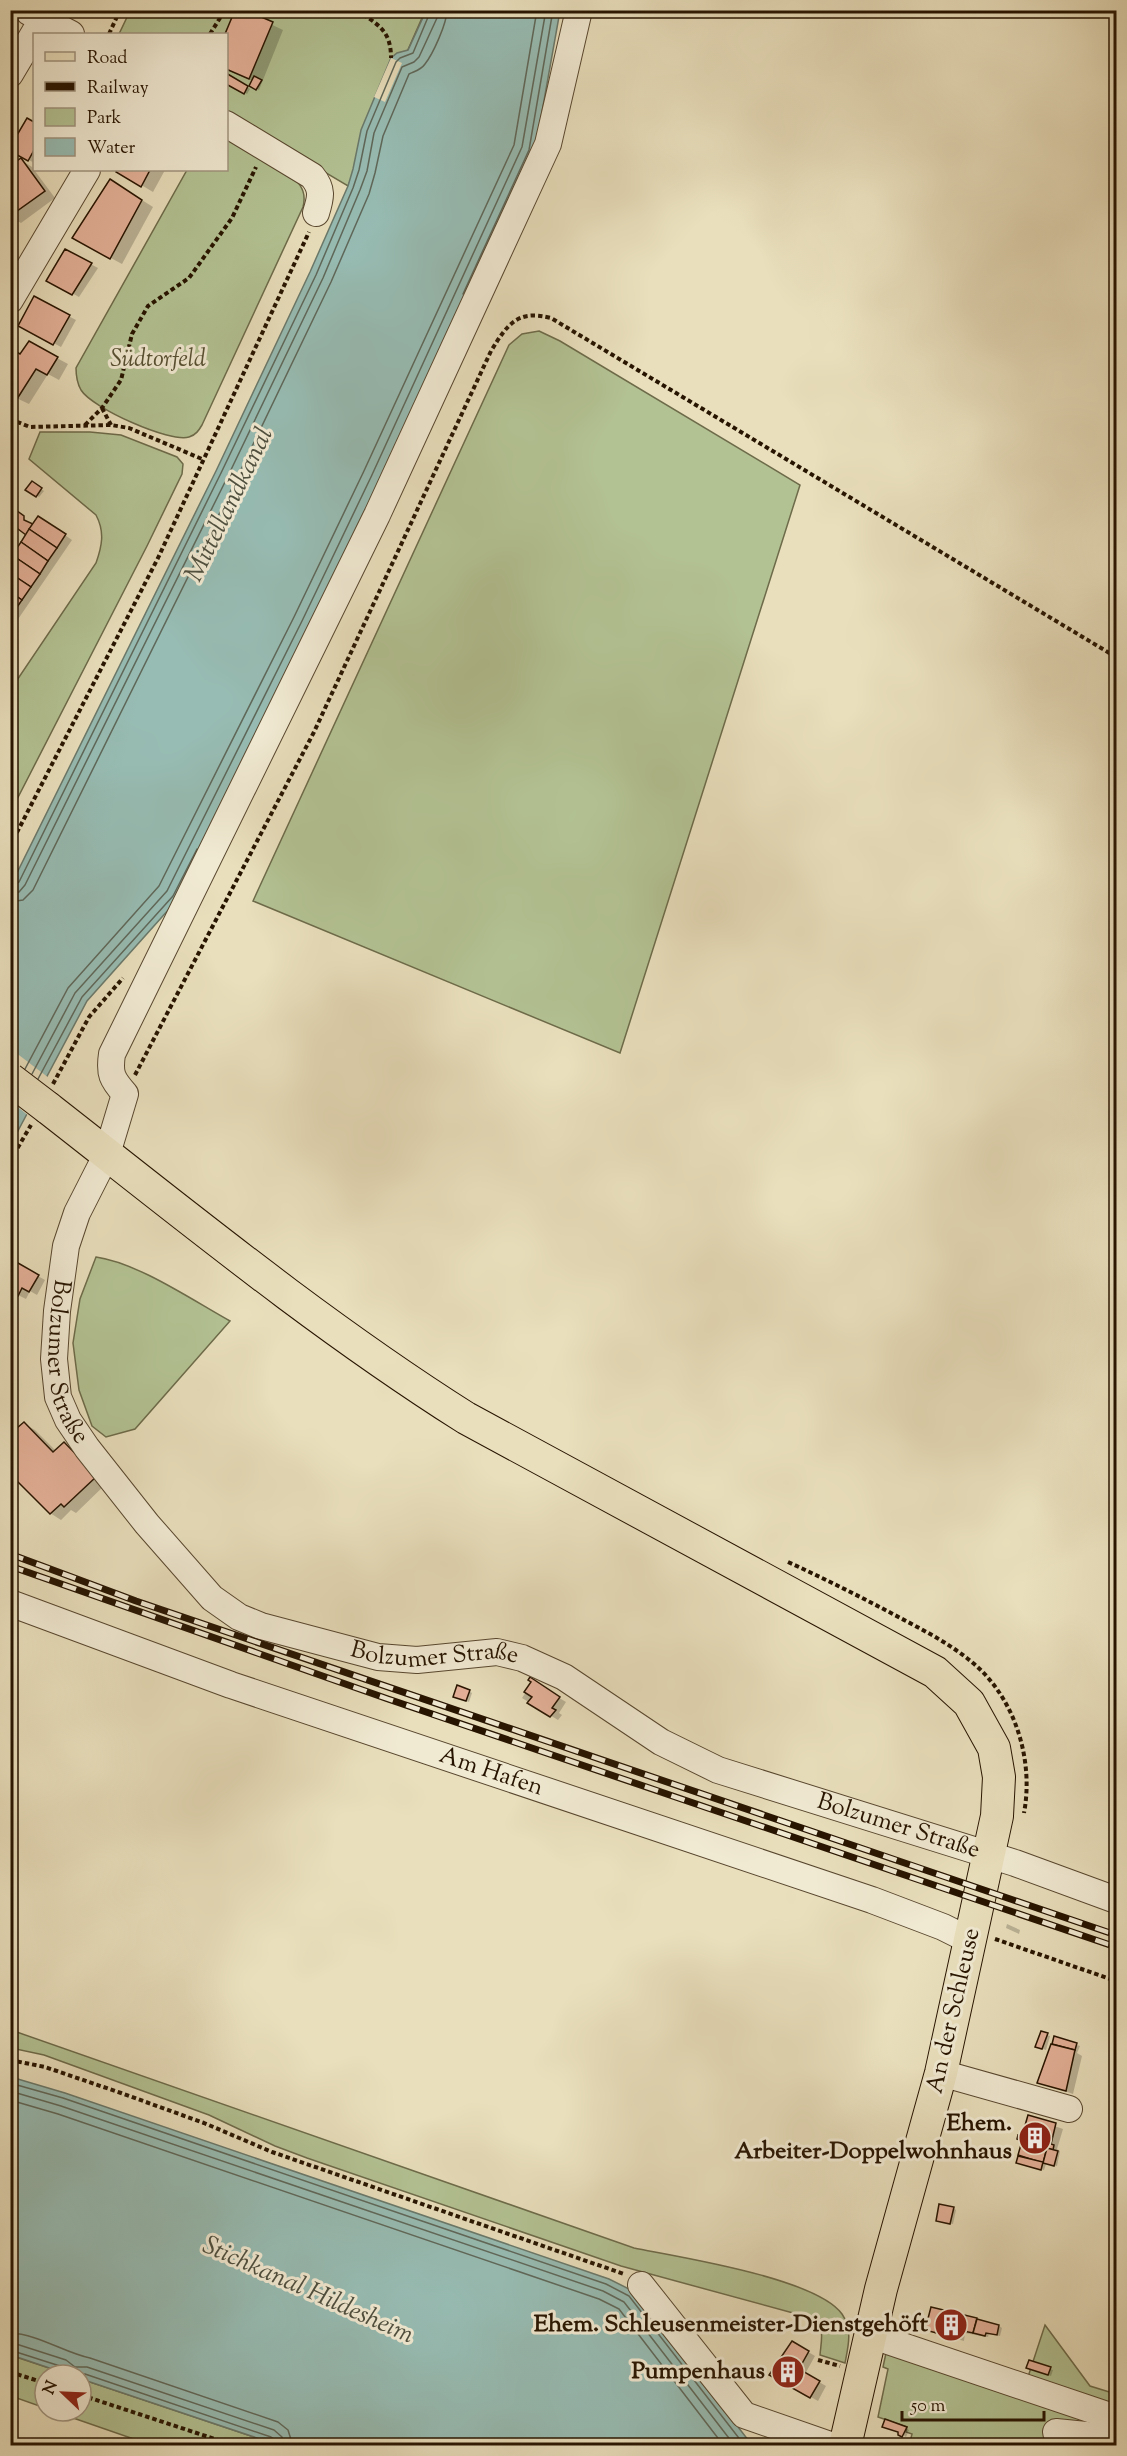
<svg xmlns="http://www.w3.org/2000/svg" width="1127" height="2456" viewBox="0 0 1127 2456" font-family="'Sorts Mill Goudy',serif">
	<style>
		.green { fill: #b3c293; stroke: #6d6b4a; stroke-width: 1.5 }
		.water { fill: #97bcb3; stroke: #6a796b; stroke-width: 1.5 }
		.pier { fill: #e9dfbc }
		.shadow { fill: #0003 }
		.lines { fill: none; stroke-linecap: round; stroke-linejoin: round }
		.shore { stroke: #5f685a; stroke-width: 1.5 }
		.building { fill: #e6b29a; stroke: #271400; stroke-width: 1.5 }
		.minor-casing { stroke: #58472f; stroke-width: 28 }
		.major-casing { stroke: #271400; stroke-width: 34 }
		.path { stroke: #271400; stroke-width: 4; stroke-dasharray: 4.5 3; stroke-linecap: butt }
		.minor { stroke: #f1ead3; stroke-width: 26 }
		.major { stroke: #e9dfbc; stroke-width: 32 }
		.rail-casing { stroke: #271400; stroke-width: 7 }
		.rail { stroke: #f1ead3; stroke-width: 4.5; stroke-dasharray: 14; stroke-linecap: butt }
		.major-bridge-casing { stroke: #271400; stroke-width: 34; stroke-linecap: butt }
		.major-bridge { stroke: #e9dfbc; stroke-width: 32 }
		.labels { text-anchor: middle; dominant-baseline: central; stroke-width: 6; stroke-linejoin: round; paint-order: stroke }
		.park-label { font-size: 24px; font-style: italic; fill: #585133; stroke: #f1ead3 }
		.street-label { font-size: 24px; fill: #271400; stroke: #f1ead3 }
		.poi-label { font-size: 24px; font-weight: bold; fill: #271400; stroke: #f1ead3; text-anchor: end }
		.water-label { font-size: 26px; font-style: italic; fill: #4e4f3f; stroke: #f1ead3 }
	</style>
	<rect width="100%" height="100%" fill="#e9dfbc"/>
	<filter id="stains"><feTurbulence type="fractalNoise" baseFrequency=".00333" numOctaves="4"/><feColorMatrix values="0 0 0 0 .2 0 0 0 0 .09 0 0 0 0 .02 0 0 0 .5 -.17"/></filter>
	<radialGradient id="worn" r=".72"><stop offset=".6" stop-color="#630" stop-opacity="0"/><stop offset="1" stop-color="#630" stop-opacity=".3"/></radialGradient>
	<g class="green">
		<polygon points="130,11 424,10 425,11 348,186 227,114 226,34 119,34"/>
		<path d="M227 132 294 178C303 187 306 195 303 207L202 425C199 430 196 435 189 437 170 443 92 408 81 390 77 383 76 376 76 368L187 170H226Z"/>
		<polygon points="539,331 560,341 800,485 620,1053 253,901 509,345 522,334"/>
		<path d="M40 432H90L121 435 177 457 183 464 182 474 147 546 11 811V689L96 563C102 546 105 532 96 515L29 459Z"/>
		<path d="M96 1257C138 1263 192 1300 230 1321L135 1429 106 1437 92 1426 79 1390 73 1343 80 1299Z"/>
		<path d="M11 2030 634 2248C679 2257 816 2278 842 2314 853 2330 848 2347 845 2363L820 2355C821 2342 825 2329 815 2319L621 2266 307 2158 275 2146 209 2115 44 2055 11 2048Z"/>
		<polygon points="1045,2325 1090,2386 1116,2394 1116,2413 1026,2383"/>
		<polygon points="886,2353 1116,2423 1116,2445 920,2445 910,2442 912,2434 906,2432 907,2427 878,2417 888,2369 883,2367"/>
		<polygon points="10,2355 70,2375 45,2375 45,2408 11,2396"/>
		<polygon points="81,2379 278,2445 151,2445 53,2411 81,2411"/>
	</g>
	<g class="water">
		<polygon points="426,11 560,11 535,151 383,483 178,899 87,1001 11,1144 11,885 216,471 310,272 348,186 353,169 361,130 391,58 397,53 408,50"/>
		<polygon points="11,2077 65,2093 609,2279 633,2291 752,2445 278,2445 81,2379 81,2375 70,2375 11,2355"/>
	</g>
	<g class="pier">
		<polygon points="391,58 402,63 385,102 374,97"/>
		<polygon points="11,1049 49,1078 29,1116 10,1101"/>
	</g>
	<g class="shadow">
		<polygon points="241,10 283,30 259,90 251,85 253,81 226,70 226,36"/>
		<polygon points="226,75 250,89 247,94 228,83 226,86"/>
		<polygon points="28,120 34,124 34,163 11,149"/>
		<polygon points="21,160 32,167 55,198 21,223 10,217 10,168"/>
		<polygon points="119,170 165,170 153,192 118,171"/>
		<polygon points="121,187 153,207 122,264 85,244"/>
		<polygon points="66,251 98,268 79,297 48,280"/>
		<polygon points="34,298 76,320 61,347 20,325"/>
		<polygon points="29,343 68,364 59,380 48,374 29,404 10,395 21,356"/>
		<polygon points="32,483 44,491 39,497 27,490"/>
		<polygon points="13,510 33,526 46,522 72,540 10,631 10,548 16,552 28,534 10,525"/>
		<polygon points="11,1261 45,1280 37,1295 30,1291 26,1299 10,1291"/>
		<polygon points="24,1424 35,1430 56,1451 64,1443 75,1450 107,1483 76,1513 71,1510 61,1520 50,1513"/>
		<polygon points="533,1682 566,1702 559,1713 562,1715 558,1720 522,1698"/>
		<polygon points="469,1691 472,1693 469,1702 458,1698"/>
		<polygon points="1007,1924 1020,1930 1019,1934 1006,1928"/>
		<polygon points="1047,2035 1050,2036 1046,2050 1040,2048"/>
		<polygon points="1055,2038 1080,2046 1077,2053 1082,2056 1073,2094 1039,2082"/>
		<polygon points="1029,2117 1063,2129 1057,2149 1060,2151 1057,2166 1046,2164 1044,2170 1018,2162"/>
		<polygon points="953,2208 956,2210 953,2224 940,2222"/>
		<polygon points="932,2309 999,2326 1002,2328 1000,2336 989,2333 988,2337 981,2336 965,2333 964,2341 934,2333 927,2329"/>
		<polygon points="793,2343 815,2356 805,2374 826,2386 818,2401 772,2375"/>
		<polygon points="1031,2369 1050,2369 1053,2370 1051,2376"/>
		<polygon points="906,2428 909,2430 906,2437 900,2432"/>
	</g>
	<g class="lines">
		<g class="shore">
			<polyline points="463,294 529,150 553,10"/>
			<polyline points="10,886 19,882 221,473 316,275 353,188 359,170 367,131 396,62 400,58 413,53 431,10"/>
			<polyline points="10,893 19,892 25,885 228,476 323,278 360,190 367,171 374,133 402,67 414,62 419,57 437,18 438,10"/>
			<path d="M10 902 23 900 33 890 236 480 331 282 369 194 375 173 383 136 409 74C415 71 421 70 425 64 433 54 447 23 447 10"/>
			<polyline points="25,1069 68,988 159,886 294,617 363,473 514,145 537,10"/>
			<polyline points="32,1074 75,993 167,891 302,621 371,477 522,147 546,10"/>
			<polyline points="38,1079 82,997 173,896 197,849"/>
			<polyline points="10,2083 63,2098 606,2284 629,2296 745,2446"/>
			<polyline points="10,2091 61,2106 603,2291 624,2302 735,2446"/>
			<polyline points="10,2100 58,2114 599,2299 619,2309 724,2446"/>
			<path d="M10 2333C38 2334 65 2353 90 2358L278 2422 288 2430 293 2446"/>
			<polyline points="10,2342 66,2360 75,2367 87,2367 274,2430 282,2437 284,2446"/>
			<polyline points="10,2350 63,2367 67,2370 68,2375"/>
			<polyline points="78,2375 85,2374 271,2437 275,2440 276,2446"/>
		</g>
	</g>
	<g class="building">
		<polygon points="235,10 245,10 273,22 249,79 226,69 225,34"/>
		<polygon points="226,73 248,86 244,94 226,84"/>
		<polygon points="254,76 262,80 256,90 249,86"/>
		<polygon points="27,118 34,122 34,150 28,161 10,151 10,147"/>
		<polygon points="21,158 45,191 10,216 10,166"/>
		<polygon points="117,170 150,170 141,187 116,172"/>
		<polygon points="110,179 142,200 110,259 72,238"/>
		<polygon points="65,249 92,263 72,295 46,281"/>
		<polygon points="34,296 70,315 53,345 18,326"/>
		<polygon points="29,341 58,357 47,375 36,369 17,399 10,396 10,348 20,354"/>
		<polygon points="32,481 42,488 36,497 25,490"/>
		<polygon points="13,508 24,516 24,520 33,524 26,535 18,529 14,530 10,527 10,511"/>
		<polygon points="38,516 66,534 57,548 29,529"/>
		<polygon points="29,529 57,548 48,561 21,542"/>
		<polygon points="21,542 48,561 40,574 12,555"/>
		<polygon points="12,555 40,574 31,587 10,573"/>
		<polygon points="10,573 31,587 22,600 10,592"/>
		<polygon points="10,592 22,600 13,613 10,611"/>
		<polygon points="11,1259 39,1275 29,1292 22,1288 18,1296 10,1292"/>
		<polygon points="24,1422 53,1452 64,1442 97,1476 64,1507 61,1504 50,1514 10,1474 10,1434"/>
		<polygon points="530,1677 560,1697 552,1708 556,1710 550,1717 527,1703 532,1697 524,1692 531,1682 528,1680"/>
		<polygon points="457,1685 470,1690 466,1701 453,1697"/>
		<polygon points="1041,2031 1048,2033 1042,2049 1035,2047"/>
		<polygon points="1054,2036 1077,2043 1075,2050 1052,2044"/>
		<polygon points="1051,2044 1075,2050 1066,2091 1037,2083"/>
		<polygon points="1028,2115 1056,2123 1051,2144 1054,2145 1053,2150 1047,2148 1043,2163 1018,2155 1022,2141 1017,2139 1018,2135 1022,2136"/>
		<polygon points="1047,2148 1058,2151 1054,2166 1043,2163"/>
		<polygon points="1018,2156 1043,2162 1041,2170 1016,2163"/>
		<polygon points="939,2204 954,2207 950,2224 936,2221"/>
		<polygon points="931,2307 977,2318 973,2333 958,2330 956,2338 925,2330"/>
		<polygon points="977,2319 999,2325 997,2335 986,2333 985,2336 973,2333"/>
		<polygon points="792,2341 809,2351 799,2369 820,2381 810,2398 769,2375"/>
		<polygon points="1029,2360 1051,2367 1048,2375 1026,2368"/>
		<polygon points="885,2419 907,2427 902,2437 898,2435 898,2432 882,2427"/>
	</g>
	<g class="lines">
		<g class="minor-casing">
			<g id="minor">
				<path id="s1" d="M579 10 548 144 377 515 112 1054C109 1074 112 1079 125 1094L107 1154 77 1213 66 1246 57 1311 54 1359 58 1397 68 1420 87 1448 147 1524 212 1598 239 1617 261 1626 378 1657 417 1660 497 1652 522 1658 564 1677 661 1742 718 1770 1015 1863 1116 1900"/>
				<polyline points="29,12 71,34"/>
				<polyline points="10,74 42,20"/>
				<path d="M226 124 312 176C323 189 321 197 316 213"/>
				<polyline points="10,300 87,170"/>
				<path id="s2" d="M10 1603 231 1685 872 1900 943 1927 971 1941"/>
				<polyline points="941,2073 1069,2109"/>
				<polyline points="641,2285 744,2415 833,2446"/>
				<polyline points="870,2335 1116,2418"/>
				<polyline points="1056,2432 1116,2438"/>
			</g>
		</g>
		<g class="major-casing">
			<path id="major" d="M48 1108C185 1215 319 1325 466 1418L935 1672 969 1703 994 1748 999 1777 997 1816 941 2073 881 2289 845 2446"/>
		</g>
		<g class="path">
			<path d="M357 10C378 25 391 30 391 58"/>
			<polyline points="109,34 120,10"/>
			<polyline points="210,34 225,10"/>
			<polyline points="102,408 111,425"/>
			<polyline points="10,419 30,427 111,425 129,428 202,459"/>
			<polyline points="85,425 102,408 121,380 132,334 148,306 189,278 232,218 256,167"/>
			<polyline points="10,846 158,558 309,232"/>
			<path d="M135 1075 314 732 491 351C507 325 517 309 551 318L1116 657"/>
			<polyline points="53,1084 89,1017 123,978"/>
			<polyline points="10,1161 31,1125"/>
			<path d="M788 1562C823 1578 857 1595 891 1613 919 1628 948 1642 973 1663 1015 1698 1034 1760 1024 1813"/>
			<polyline points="995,1939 1116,1981"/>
			<polyline points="10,2060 45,2067 121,2093 204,2123 272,2152 624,2274"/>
			<polyline points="818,2360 840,2366"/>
			<polyline points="10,2372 45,2383"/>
			<polyline points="81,2395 236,2446"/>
		</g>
		<use href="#minor" class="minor"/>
		<use href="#major" class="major"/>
		<g class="rail-casing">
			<g id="rail">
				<polyline points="10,1554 136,1601 1116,1935"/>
				<polyline points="10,1566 388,1699 1116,1947"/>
			</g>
		</g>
		<use href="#rail" class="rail"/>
		<g class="major-bridge-casing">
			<polyline id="major-bridge" points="10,1079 48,1108"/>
		</g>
		<use href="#major-bridge" class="major-bridge"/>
	</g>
	<defs>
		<g id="building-disc" transform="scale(1.725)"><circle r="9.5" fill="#8f2418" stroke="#f1ead3"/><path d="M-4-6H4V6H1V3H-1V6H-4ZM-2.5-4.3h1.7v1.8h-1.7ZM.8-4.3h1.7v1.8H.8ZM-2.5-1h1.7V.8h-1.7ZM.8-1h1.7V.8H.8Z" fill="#fff"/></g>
	</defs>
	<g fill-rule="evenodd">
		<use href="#building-disc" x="1035" y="2138"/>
		<use href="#building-disc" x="951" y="2325"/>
		<use href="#building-disc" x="788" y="2372"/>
	</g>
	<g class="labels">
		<g class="park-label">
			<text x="158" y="360">Südtorfeld</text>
		</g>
		<g class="street-label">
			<text stroke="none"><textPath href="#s1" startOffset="1473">Bolzumer Straße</textPath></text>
			<text stroke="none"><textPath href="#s1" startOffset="1995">Bolzumer Straße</textPath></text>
			<text stroke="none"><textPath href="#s2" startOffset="510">Am Hafen</textPath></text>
			<text stroke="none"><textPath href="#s1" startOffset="2499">Bolzumer Straße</textPath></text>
			<text transform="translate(954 2011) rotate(-77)">An der Schleuse</text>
		</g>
		<g class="poi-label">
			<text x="1012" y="2124">Ehem.<tspan x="1012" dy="28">Arbeiter-Doppelwohnhaus</tspan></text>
			<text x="928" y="2325">Ehem. Schleusenmeister-Dienstgehöft</text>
			<text x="765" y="2372">Pumpenhaus</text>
		</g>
		<g class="water-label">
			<text transform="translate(230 505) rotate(-64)">Mittellandkanal</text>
			<text transform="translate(308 2291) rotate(24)">Stichkanal Hildesheim</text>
		</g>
	</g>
	<rect width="1127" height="2456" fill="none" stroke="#e9dfbc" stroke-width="36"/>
	<rect x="12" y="12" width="1103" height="2432" fill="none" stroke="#271400" stroke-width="3"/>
	<rect x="18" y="18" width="1091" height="2420" fill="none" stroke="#271400" stroke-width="1.5"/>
	<rect x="33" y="33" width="195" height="138" fill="#f1ead3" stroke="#a0947f" stroke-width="1.5"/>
	<rect x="45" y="52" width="30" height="9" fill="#e9dfbc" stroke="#a0947f" stroke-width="1.5"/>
	<text x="87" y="63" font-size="18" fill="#271400">Road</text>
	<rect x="45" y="82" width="30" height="9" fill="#271400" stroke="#a0947f" stroke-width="1.5"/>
	<text x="87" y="93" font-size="18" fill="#271400">Railway</text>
	<rect x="45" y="108" width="30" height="18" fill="#b3c293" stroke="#a0947f" stroke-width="1.5"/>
	<text x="87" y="123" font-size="18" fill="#271400">Park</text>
	<rect x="45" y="138" width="30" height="18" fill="#97bcb3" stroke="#a0947f" stroke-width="1.5"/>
	<text x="87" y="153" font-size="18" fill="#271400">Water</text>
	<g transform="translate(63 2393) rotate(293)"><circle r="28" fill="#f1ead3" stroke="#a0947f" stroke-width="1.5"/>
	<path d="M0-4.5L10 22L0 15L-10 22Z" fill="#8f2418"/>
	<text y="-9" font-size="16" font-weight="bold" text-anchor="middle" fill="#271400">N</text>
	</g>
	<path d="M902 2411v9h142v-9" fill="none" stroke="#271400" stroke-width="3"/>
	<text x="911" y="2411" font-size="18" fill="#271400" stroke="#f1ead3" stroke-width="4.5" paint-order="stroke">50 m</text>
	<rect width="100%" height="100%" filter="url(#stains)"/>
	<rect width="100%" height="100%" fill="url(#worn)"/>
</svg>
